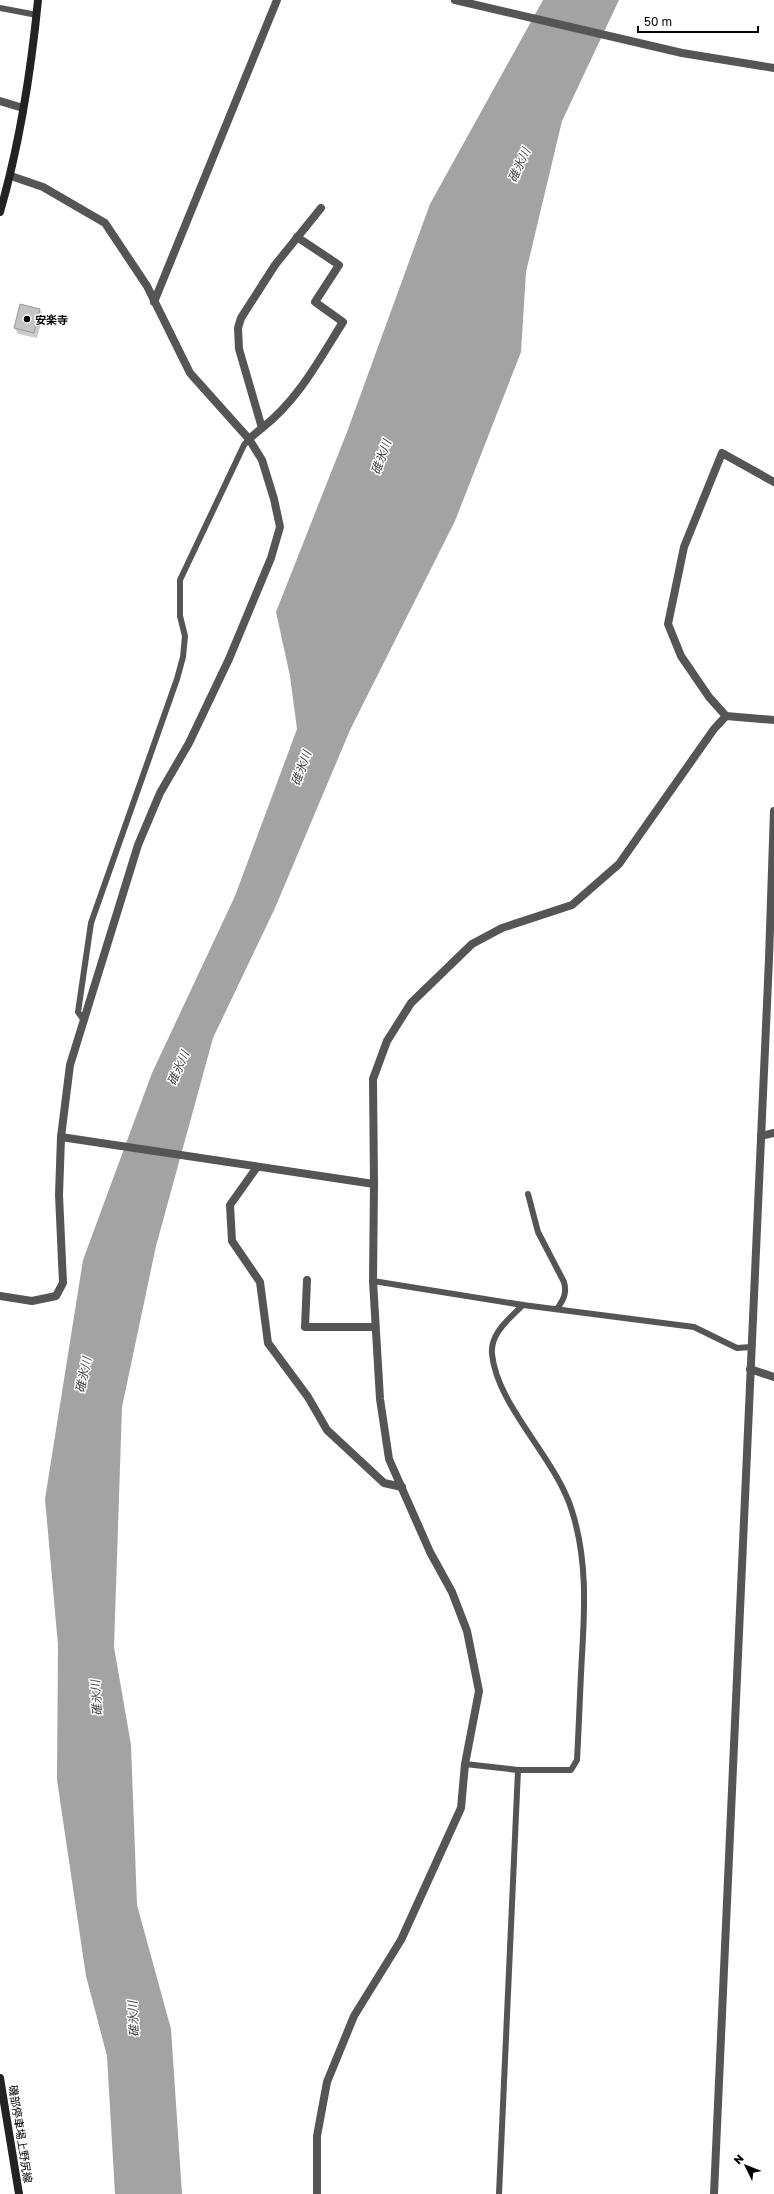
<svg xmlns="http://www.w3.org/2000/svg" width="774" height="2194" viewBox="0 0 774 2194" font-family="'Golos Text','Noto Sans JP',sans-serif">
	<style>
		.water { fill: #a3a3a3 }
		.shadow { fill: #0003 }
		.building { fill: #c4c4c4; stroke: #999 }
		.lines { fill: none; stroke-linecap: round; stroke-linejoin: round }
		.service { stroke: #555; stroke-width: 6 }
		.minor { stroke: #555; stroke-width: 8 }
		.tertiary { stroke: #555; stroke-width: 8 }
		.secondary { stroke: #222; stroke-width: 8 }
		.poi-dot { fill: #000; stroke: #fff; stroke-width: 1.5 }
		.labels { text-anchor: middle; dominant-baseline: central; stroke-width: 3; stroke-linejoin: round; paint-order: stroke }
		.poi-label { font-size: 11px; font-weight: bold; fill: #000; stroke: #fff; text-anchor: start }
		.street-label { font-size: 11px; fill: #000; stroke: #fff }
		.water-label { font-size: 12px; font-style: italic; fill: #444; stroke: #fff }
	</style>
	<rect width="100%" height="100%" fill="#fff"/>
	<polygon class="water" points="543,0 619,0 562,121 526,272 521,352 455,521 350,730 275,908 213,1038 156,1246 122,1407 114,1647 131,1745 137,1905 171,2029 182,2194 115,2194 107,2056 86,1976 57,1780 58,1645 45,1499 83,1260 152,1073 235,896 297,729 290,676 276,612 347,432 430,204"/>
	<polygon class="shadow" points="40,310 43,315 37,338 18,334 15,328"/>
	<polygon class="building" points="20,304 40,309 34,333 14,328"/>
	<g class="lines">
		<g class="service">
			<polyline points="0,8 37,15"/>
			<polyline points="83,1019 78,1012 91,923 177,679 183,657 185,636 180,616 180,580 244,445 249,439"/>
			<path d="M528 1194 538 1232 564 1282C567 1293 564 1299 557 1309"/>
			<polyline points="373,1281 523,1305 694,1327 737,1348 751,1347"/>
			<path d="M465 1764 518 1770H571L577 1760C579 1725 580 1690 582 1655 585 1606 587 1558 572 1511 556 1458 497 1406 492 1354 490 1333 510 1318 523 1305"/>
			<polyline points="499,2194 518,1770"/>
		</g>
		<g class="minor">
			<polyline points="0,101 23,108"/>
			<polyline points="154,302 277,0"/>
			<path d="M262 428C298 400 319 360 343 322L315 302 339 265 297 237"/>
			<polyline points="249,439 262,428 239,349 238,328 241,318 275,265 321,208"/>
			<polyline points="774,482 722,453 684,547 668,624 681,656 709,697 726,716 774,720"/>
			<polyline points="761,1136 774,1133"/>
			<polyline points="61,1137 374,1184"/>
			<polyline points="257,1167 230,1205 232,1241 260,1282 268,1343 308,1397 327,1430 384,1483 402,1487"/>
			<polyline points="307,1280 305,1327 375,1327"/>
			<polyline points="0,1296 32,1301 56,1296 63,1283 59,1195 61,1137 70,1065 138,845 160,793 189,743 229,659 271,558 280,527 274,499 262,460 249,439 190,373 147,286 105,223 43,187 11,176"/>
			<polyline points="750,1369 774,1377"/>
			<polyline points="317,2194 317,2136 327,2082 354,2016 401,1940 461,1808 465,1764 479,1691 467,1631 452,1592 430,1552 389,1459 380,1399 373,1281 374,1184 373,1079 387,1041 411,1003 472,944 502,928 572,905 619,864 714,729 726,716"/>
		</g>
		<g class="tertiary">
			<polyline points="455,0 682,53 774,68"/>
			<polyline points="714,2194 769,959 774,811"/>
		</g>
		<g class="secondary">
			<path d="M0 212C20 143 31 71 38 0"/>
			<polyline points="0,2078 19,2194"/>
		</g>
	</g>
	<circle class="poi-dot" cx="27" cy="319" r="4"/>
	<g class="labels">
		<g class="poi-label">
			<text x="35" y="319">安楽寺</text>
		</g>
		<g class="street-label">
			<text transform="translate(21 2134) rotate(81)">磯部停車場上野尻線</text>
		</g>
		<g class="water-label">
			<text transform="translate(519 165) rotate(-65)">碓氷川</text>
			<text transform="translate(381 457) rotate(-70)">碓氷川</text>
			<text transform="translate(301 768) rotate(-70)">碓氷川</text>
			<text transform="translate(178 1068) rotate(-66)">碓氷川</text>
			<text transform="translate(83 1375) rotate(-78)">碓氷川</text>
			<text transform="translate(96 1698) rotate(-94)">碓氷川</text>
			<text transform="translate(133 2019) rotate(-93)">碓氷川</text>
		</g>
	</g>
	<g transform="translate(746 2166) rotate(313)" stroke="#ffffff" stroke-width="3" paint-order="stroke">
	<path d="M0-3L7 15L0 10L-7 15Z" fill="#000000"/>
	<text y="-6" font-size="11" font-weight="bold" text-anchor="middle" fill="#000000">N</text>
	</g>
	<path d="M638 26v6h120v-6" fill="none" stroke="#000000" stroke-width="2"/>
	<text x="644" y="26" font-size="12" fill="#000000" stroke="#ffffff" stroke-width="3" paint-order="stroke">50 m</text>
</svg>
